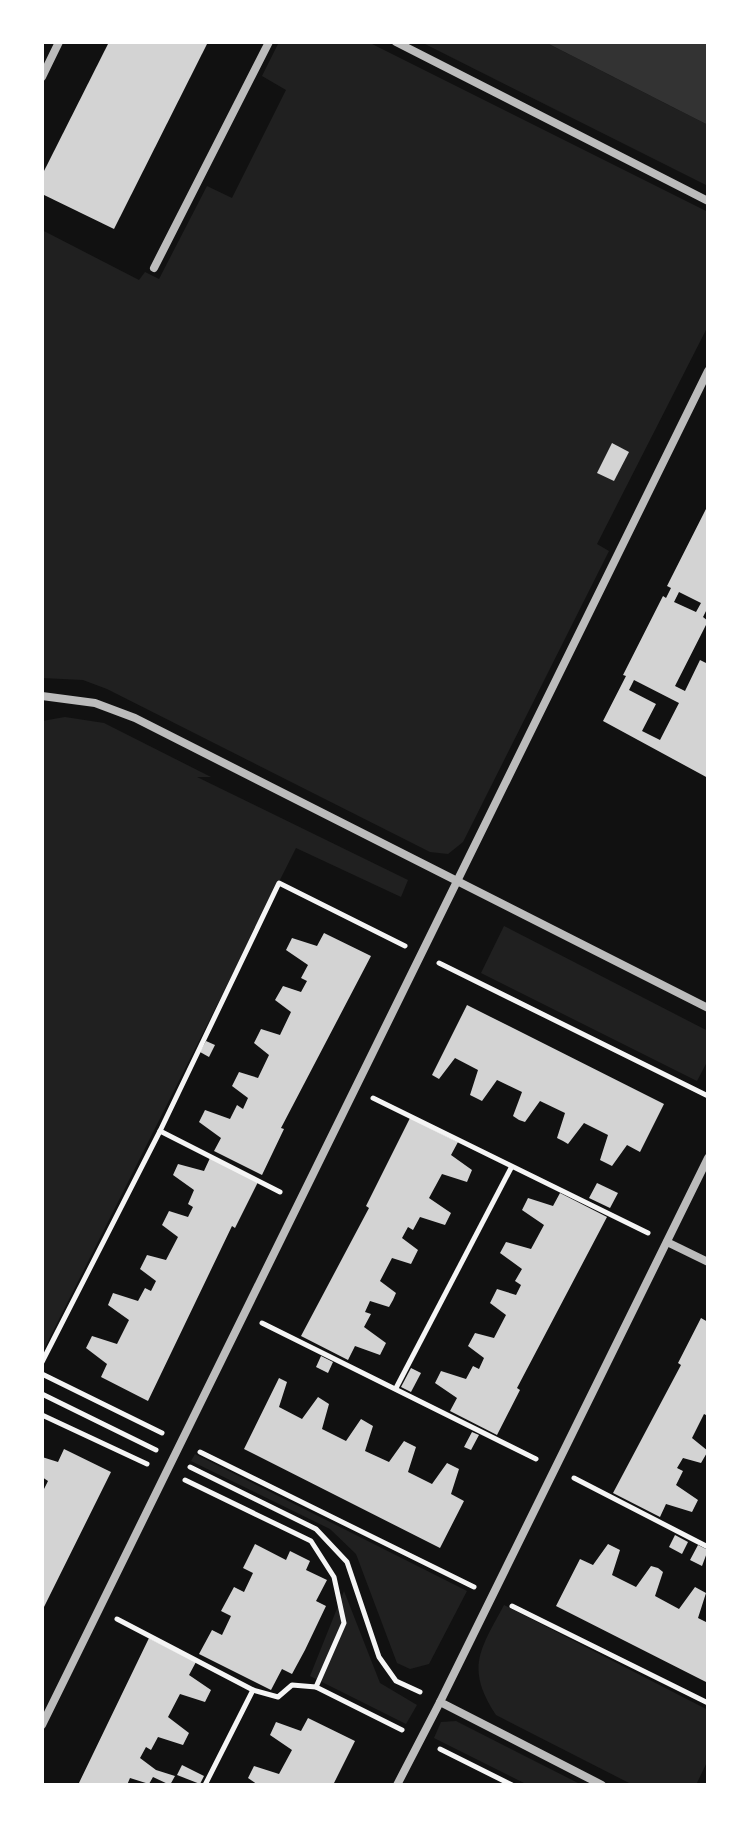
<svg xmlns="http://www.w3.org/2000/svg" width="750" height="1827" viewBox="0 0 750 1827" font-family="Raleway,sans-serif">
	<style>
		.green { fill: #202020 }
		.water { fill: #333 }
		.building { fill: #d3d3d3; fill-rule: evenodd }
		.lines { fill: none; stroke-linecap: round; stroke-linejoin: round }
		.path { stroke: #f5f5f5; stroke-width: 5 }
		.minor { stroke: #bcbcbc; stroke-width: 8 }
	</style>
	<rect width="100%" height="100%" fill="#111"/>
	<g class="green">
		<polygon points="279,42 368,42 708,212 708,326 597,544 609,551 463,842 448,854 430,852 107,689 83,680 42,678 42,230 139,280 145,272 159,279 207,186 232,198 286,90 262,76"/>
		<polygon points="421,42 545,42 708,125 708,186"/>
		<polygon points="65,717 104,723 211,777 197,777 408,880 401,897 296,848 42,1353 42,721"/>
		<polygon points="504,926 708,1031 708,1060 697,1081 481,973"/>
		<polygon points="195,1454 467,1591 429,1664 410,1669 397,1663 356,1554 330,1529 191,1461"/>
		<polygon points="344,1591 380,1683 417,1705 406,1724 310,1676"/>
		<path d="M504 1605 708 1710V1760L696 1785H633L496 1715C465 1668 480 1650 504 1605Z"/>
		<polygon points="456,1721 582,1785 528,1785 434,1738 441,1722"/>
	</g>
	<polygon class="water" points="545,42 708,42 708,125"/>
	<g class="building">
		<polygon points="109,42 208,42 114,229 42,194 42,175"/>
		<polygon points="612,443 629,452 614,481 597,473"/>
		<path d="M708 505V607L703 617 708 621 675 686 685 691 700 660 708 664V778L603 721 626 676 623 675 663 596 666 598 671 588 667 586ZM679 592 701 603 696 612 674 602ZM634 680 679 703 660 740 642 731 656 704 629 690Z"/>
		<polygon points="324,933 371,956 281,1128 284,1129 262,1175 214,1151 221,1138 199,1122 205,1110 230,1119 237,1105 243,1109 248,1098 232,1086 239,1072 258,1078 269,1055 254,1043 261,1029 280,1035 291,1012 275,1000 283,986 301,992 307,981 301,978 308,965 286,950 292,938 317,946"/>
		<polygon points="467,1005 664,1104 640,1152 627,1145 612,1166 600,1160 608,1135 584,1123 568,1144 563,1141 557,1138 565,1113 540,1101 525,1122 519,1120 513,1116 522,1092 497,1080 482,1101 470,1095 478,1070 455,1058 439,1079 432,1075"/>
		<polygon points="206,1041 215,1045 209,1057 200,1052"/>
		<polygon points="410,1118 458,1142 451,1155 472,1170 467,1182 442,1174 429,1198 451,1213 445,1225 420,1217 413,1230 408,1227 402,1238 418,1250 411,1264 392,1258 380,1281 396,1293 393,1300 389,1307 370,1301 365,1312 371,1314 364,1327 386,1343 380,1355 355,1346 348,1360 301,1336 369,1208 366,1206"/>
		<polygon points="210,1158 258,1182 235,1228 232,1226 148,1401 101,1377 107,1364 86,1348 92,1336 117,1344 129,1320 108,1305 113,1293 138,1301 145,1288 151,1291 156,1281 140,1269 147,1255 166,1260 178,1237 162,1225 169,1211 188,1217 193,1207 188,1204 194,1190 173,1175 178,1164 204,1171"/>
		<polygon points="597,1183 618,1193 610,1208 589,1198"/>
		<polygon points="560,1193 607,1217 517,1388 520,1390 497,1435 450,1411 457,1398 435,1383 441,1371 466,1379 473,1366 479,1369 484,1358 468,1346 475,1333 494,1338 506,1315 490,1303 497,1289 516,1295 521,1285 515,1281 522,1269 500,1253 506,1242 531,1249 544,1225 522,1210 528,1198 553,1206"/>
		<polygon points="701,1318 708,1322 708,1416 704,1414 692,1438 708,1451 701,1463 683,1458 677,1468 683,1471 676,1485 698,1500 692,1512 666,1504 660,1517 613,1493 681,1365 678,1363"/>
		<polygon points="321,1356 333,1362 328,1373 316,1367"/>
		<polygon points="411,1368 421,1373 411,1392 401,1387"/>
		<polygon points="279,1378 287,1382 279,1407 302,1419 318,1397 329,1404 322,1429 346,1441 361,1419 373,1426 365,1451 389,1462 404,1441 416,1447 408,1472 432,1484 447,1463 459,1469 451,1494 464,1501 440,1548 244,1449"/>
		<polygon points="472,1432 479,1435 471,1450 464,1447"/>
		<polygon points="64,1449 111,1472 42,1611 42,1493 48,1481 42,1477 42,1457 58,1462"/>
		<polygon points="675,1535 688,1542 682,1554 669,1547"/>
		<polygon points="255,1544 286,1560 290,1551 310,1561 306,1570 327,1580 316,1601 326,1606 305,1650 292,1674 282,1669 271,1690 199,1654 212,1630 222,1635 231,1616 221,1611 234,1587 244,1592 253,1573 243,1568"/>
		<polygon points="608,1544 620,1550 612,1575 636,1587 651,1566 658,1568 663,1572 655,1596 679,1609 695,1587 706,1593 698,1618 708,1623 708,1683 556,1606 580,1559 593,1565"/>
		<polygon points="698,1545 708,1550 702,1566 690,1560"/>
		<polygon points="149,1638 196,1662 189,1675 211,1690 205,1702 180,1694 168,1717 189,1733 183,1745 158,1737 151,1750 146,1747 140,1758 156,1770 175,1776 170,1785 153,1777 149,1784 130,1778 127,1785 78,1785"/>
		<polygon points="308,1718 355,1741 333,1785 258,1785 248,1778 254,1766 279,1774 292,1750 270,1735 276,1722 301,1731"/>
		<polygon points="182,1765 204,1776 200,1784 177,1775"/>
	</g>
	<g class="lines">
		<g class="path">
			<polyline points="439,963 708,1096"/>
			<polyline points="373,1098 648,1233"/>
			<polyline points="160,1131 280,1192"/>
			<polyline points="262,1323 536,1459"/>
			<polyline points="42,1362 160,1131 279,883 405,946"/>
			<polyline points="42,1374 162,1433"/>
			<polyline points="396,1388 511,1168"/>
			<polyline points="42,1394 156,1450"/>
			<polyline points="42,1415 147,1464"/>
			<polyline points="200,1452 474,1587"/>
			<polyline points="190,1467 316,1529 347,1562 379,1657 396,1681 420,1692"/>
			<polyline points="574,1478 708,1547"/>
			<polyline points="185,1480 311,1541 334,1577 344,1623 316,1687"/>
			<polyline points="512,1606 708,1703"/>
			<polyline points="117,1619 253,1690 278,1697 292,1685 316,1687 402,1730"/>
			<polyline points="440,1749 512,1785"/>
			<polyline points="205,1785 253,1690"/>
		</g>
		<g class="minor">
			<polyline points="396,42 708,201"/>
			<polyline points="42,77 59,42"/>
			<polyline points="154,268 269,42"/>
			<polyline points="42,696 95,703 135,718 708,1008"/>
			<polyline points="667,1242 708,1262"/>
			<polyline points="42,1725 708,371"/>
			<polyline points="397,1785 440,1702"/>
			<polyline points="602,1785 440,1702 708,1158"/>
		</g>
	</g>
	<rect width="750" height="1827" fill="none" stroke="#ffffff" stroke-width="88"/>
</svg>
